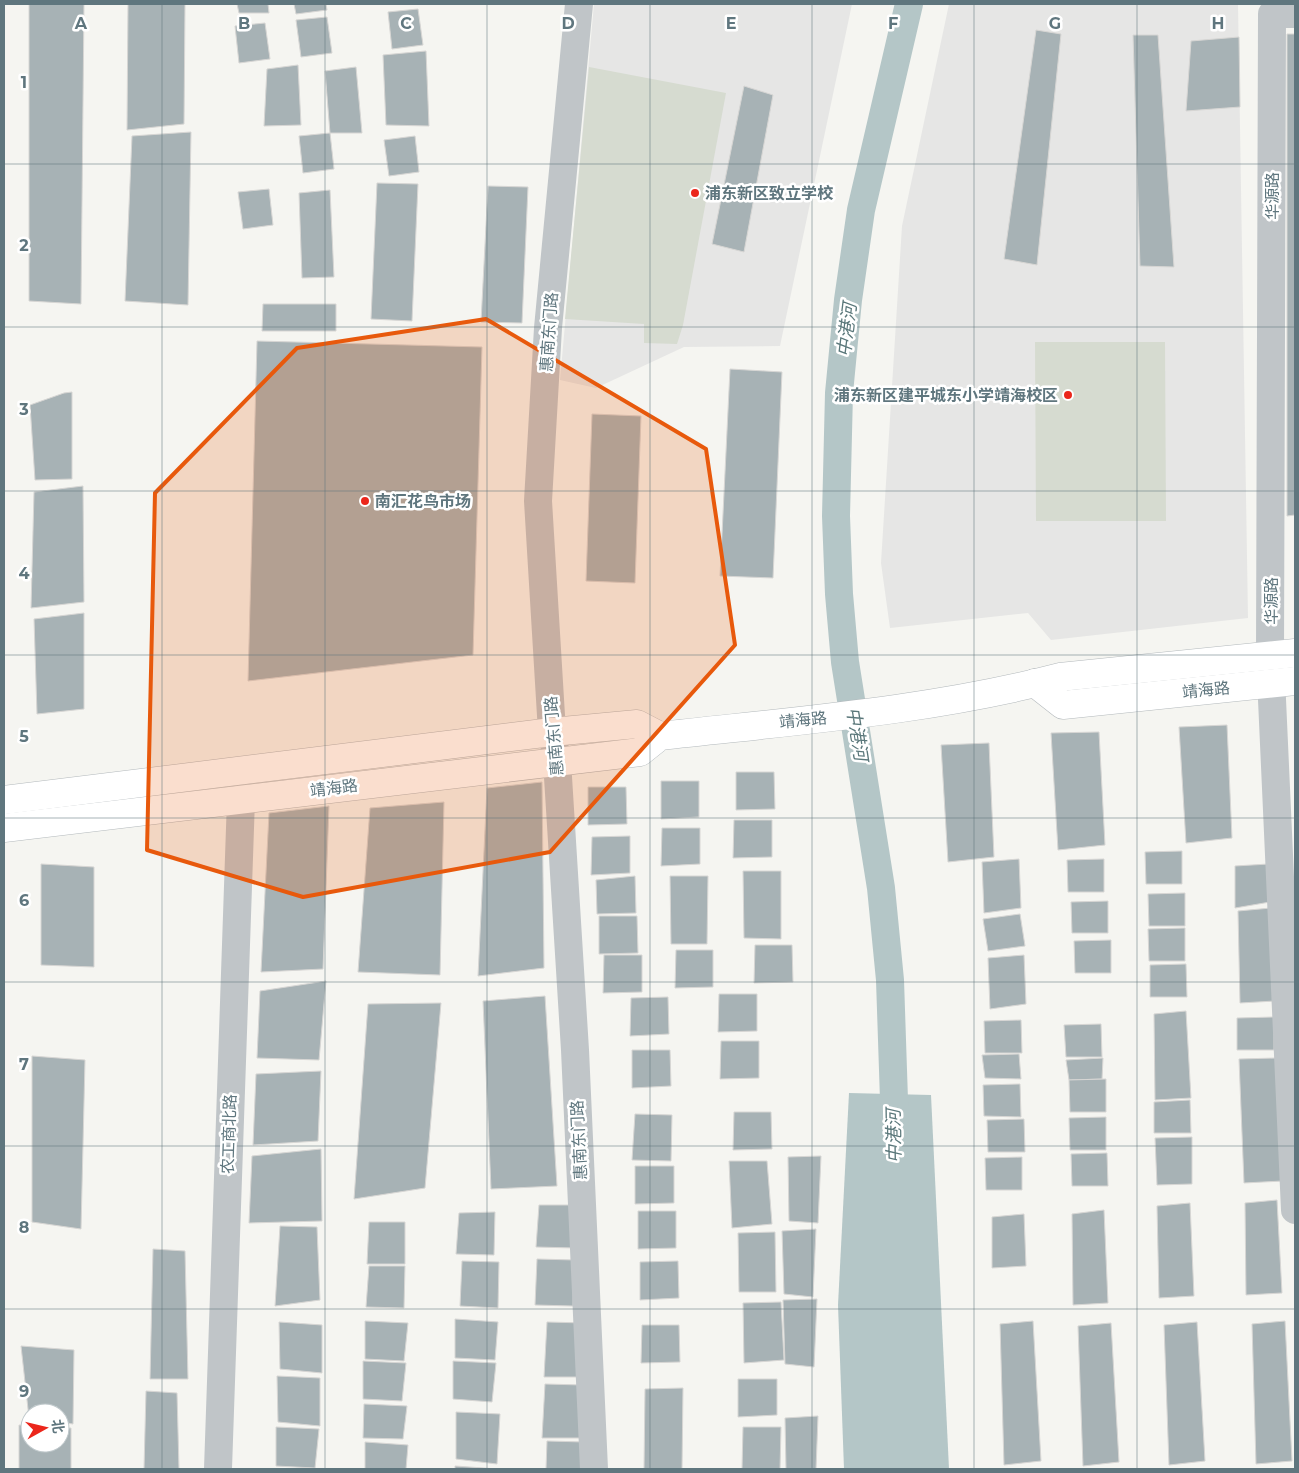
<svg xmlns="http://www.w3.org/2000/svg" width="1299" height="1473" viewBox="0 0 1299 1473" font-family="Montserrat,'Noto Sans SC',sans-serif">
	<style>
		.built { fill: #e6e6e5 }
		.green { fill: #d6dbd0 }
		.water { fill: #b4c6c7 }
		.lines { fill: none; stroke-linecap: round; stroke-linejoin: round }
		.canal { stroke: #b4c6c7; stroke-width: 28 }
		.building { fill: #a7b2b5; stroke: #d7d6d4 }
		.major-casing { stroke: #b3b9bc; stroke-width: 29 }
		.minor { stroke: #c0c5c8; stroke-width: 28 }
		.major { stroke: #fff; stroke-width: 28 }
		.marked { fill: #e8590c; fill-opacity: 0.2; stroke: #e8590c; stroke-width: 4; stroke-linejoin: round }
		.grid { fill: none; stroke: #5f767e; stroke-width: 1; stroke-opacity: 0.55 }
		.poi-dot { fill: #eb261b; stroke: #fff; stroke-width: 2 }
		.labels { text-anchor: middle; dominant-baseline: central; stroke-width: 5; stroke-linejoin: round; paint-order: stroke }
		.poi-label { font-size: 16px; font-weight: bold; fill: #5f767e; stroke: #fff; text-anchor: start }
		.street-label { font-size: 16px; fill: #5f767e; stroke: #fff }
		.water-label { font-size: 18px; font-style: italic; fill: #5a777a; stroke: #fff }
		.grid-label { font-size: 16px; text-anchor: middle; font-weight: bold; fill: #5f767e; stroke: #fff; stroke-width: 5; stroke-linejoin: round; paint-order: stroke }
	</style>
	<rect width="100%" height="100%" fill="#f5f5f1"/>
	<g class="built">
		<polygon points="594,4 852,4 780,346 684,347 596,388 560,380"/>
		<polygon points="949,4 1238,4 1248,618 1051,640 1028,613 890,628 881,563 902,226"/>
	</g>
	<g class="green">
		<polygon points="589,67 726,93 683,325 677,344 644,343 644,324 565,319"/>
		<polygon points="1035,342 1165,342 1166,521 1036,521"/>
	</g>
	<polygon class="water" points="849,1093 931,1095 949,1469 844,1469 838,1305"/>
	<g class="lines">
		<polyline class="canal" points="895,1130 890,980 881,888 845,662 839,594 836,516 839,393 848,300 861,210 909,4"/>
	</g>
	<g class="building">
		<polygon points="29,4 84,4 81,304 29,301"/>
		<polygon points="128,4 185,4 184,124 127,130"/>
		<polygon points="237,4 268,4 269,13 239,13"/>
		<polygon points="294,4 326,4 327,10 296,14"/>
		<polygon points="418,9 423,45 392,49 388,12"/>
		<polygon points="327,17 332,53 301,57 296,20"/>
		<polygon points="265,23 270,59 239,63 235,26"/>
		<polygon points="1036,30 1061,34 1037,265 1004,259"/>
		<polygon points="1287,34 1295,34 1295,515 1287,516"/>
		<polygon points="1133,35 1158,35 1174,267 1140,266"/>
		<polygon points="1239,37 1240,107 1186,111 1191,41"/>
		<polygon points="426,51 429,126 386,125 383,55"/>
		<polygon points="298,65 301,125 264,126 267,69"/>
		<polygon points="356,67 362,133 330,133 325,71"/>
		<polygon points="744,86 773,95 744,252 712,244"/>
		<polygon points="191,132 188,305 125,301 132,136"/>
		<polygon points="330,133 334,169 303,173 299,136"/>
		<polygon points="415,136 419,172 389,176 384,140"/>
		<polygon points="377,183 418,184 412,321 371,319"/>
		<polygon points="488,186 528,187 522,323 481,322"/>
		<polygon points="269,189 273,225 243,229 238,192"/>
		<polygon points="330,190 334,277 302,278 299,193"/>
		<polygon points="263,304 336,304 336,331 262,331"/>
		<polygon points="257,341 482,347 473,655 248,681"/>
		<polygon points="730,369 782,372 773,578 720,576"/>
		<polygon points="72,392 72,479 35,480 30,405 64,393"/>
		<polygon points="592,414 641,416 635,583 586,581"/>
		<polygon points="83,486 84,602 31,608 34,492"/>
		<polygon points="84,613 84,709 37,714 34,619"/>
		<polygon points="1227,725 1232,838 1186,843 1179,727"/>
		<polygon points="1099,732 1105,845 1058,850 1051,733"/>
		<polygon points="989,743 994,857 948,862 941,745"/>
		<polygon points="736,772 774,772 775,809 736,810"/>
		<polygon points="661,781 699,781 699,817 661,819"/>
		<polygon points="542,782 544,968 478,976 487,788"/>
		<polygon points="588,787 626,787 627,824 588,825"/>
		<polygon points="444,802 440,975 358,972 370,808"/>
		<polygon points="329,806 323,969 261,972 269,813"/>
		<polygon points="734,820 772,820 772,857 733,858"/>
		<polygon points="662,828 700,828 700,864 661,866"/>
		<polygon points="630,836 630,873 591,875 592,837"/>
		<polygon points="1182,851 1182,884 1146,884 1145,852"/>
		<polygon points="1019,859 1021,908 984,913 982,862"/>
		<polygon points="1104,859 1104,892 1068,892 1067,860"/>
		<polygon points="41,864 94,867 94,967 41,965"/>
		<polygon points="1269,864 1270,902 1235,908 1235,866"/>
		<polygon points="743,871 781,871 781,939 744,938"/>
		<polygon points="635,876 636,913 597,914 596,880"/>
		<polygon points="670,876 708,876 707,944 671,944"/>
		<polygon points="1185,893 1185,926 1149,926 1148,894"/>
		<polygon points="1108,901 1108,933 1072,933 1071,902"/>
		<polygon points="1271,908 1275,1001 1240,1003 1238,911"/>
		<polygon points="1020,914 1025,946 988,951 983,919"/>
		<polygon points="599,916 637,916 638,953 599,954"/>
		<polygon points="1185,928 1185,961 1149,961 1148,929"/>
		<polygon points="1111,940 1111,973 1075,973 1074,941"/>
		<polygon points="755,945 792,945 793,982 754,983"/>
		<polygon points="676,950 713,950 713,987 675,988"/>
		<polygon points="604,955 642,955 642,992 603,993"/>
		<polygon points="1024,955 1026,1004 990,1009 988,958"/>
		<polygon points="1186,964 1187,997 1150,997 1150,965"/>
		<polygon points="326,981 319,1060 257,1058 260,991"/>
		<polygon points="719,994 757,994 757,1031 718,1032"/>
		<polygon points="545,996 557,1186 491,1189 483,1001"/>
		<polygon points="668,997 669,1034 630,1036 631,998"/>
		<polygon points="441,1003 425,1188 354,1199 368,1004"/>
		<polygon points="1186,1011 1191,1098 1155,1100 1154,1014"/>
		<polygon points="1274,1017 1274,1050 1237,1050 1237,1018"/>
		<polygon points="1021,1020 1022,1053 985,1053 984,1021"/>
		<polygon points="1101,1024 1102,1057 1066,1057 1064,1025"/>
		<polygon points="721,1041 759,1041 759,1078 720,1079"/>
		<polygon points="632,1050 670,1050 671,1086 632,1088"/>
		<polygon points="1019,1054 1021,1079 985,1078 982,1055"/>
		<polygon points="32,1056 85,1060 81,1229 32,1222"/>
		<polygon points="1103,1058 1102,1079 1069,1080 1066,1060"/>
		<polygon points="1276,1058 1283,1181 1244,1183 1239,1059"/>
		<polygon points="321,1071 318,1141 253,1145 256,1074"/>
		<polygon points="1106,1079 1106,1112 1070,1112 1069,1080"/>
		<polygon points="1020,1084 1021,1117 984,1116 983,1085"/>
		<polygon points="1190,1100 1191,1133 1154,1133 1154,1102"/>
		<polygon points="734,1112 771,1112 772,1149 733,1150"/>
		<polygon points="635,1114 672,1115 671,1161 632,1160"/>
		<polygon points="1106,1117 1106,1150 1070,1150 1069,1118"/>
		<polygon points="1024,1119 1025,1152 988,1152 987,1120"/>
		<polygon points="1192,1137 1192,1184 1157,1185 1155,1138"/>
		<polygon points="321,1149 322,1221 249,1223 252,1156"/>
		<polygon points="1107,1153 1108,1186 1072,1186 1071,1154"/>
		<polygon points="821,1156 818,1223 789,1221 788,1157"/>
		<polygon points="1022,1157 1022,1190 986,1190 985,1158"/>
		<polygon points="729,1161 767,1161 772,1224 732,1228"/>
		<polygon points="635,1166 674,1166 674,1203 635,1204"/>
		<polygon points="1277,1200 1282,1293 1246,1295 1245,1203"/>
		<polygon points="1190,1203 1194,1296 1159,1298 1157,1206"/>
		<polygon points="539,1205 575,1205 575,1248 536,1247"/>
		<polygon points="1104,1210 1108,1303 1073,1305 1072,1214"/>
		<polygon points="638,1211 676,1211 676,1248 638,1249"/>
		<polygon points="495,1212 494,1255 456,1254 459,1213"/>
		<polygon points="1024,1214 1026,1266 992,1268 992,1217"/>
		<polygon points="369,1222 405,1222 405,1264 367,1264"/>
		<polygon points="280,1226 317,1227 320,1300 275,1306"/>
		<polygon points="816,1229 813,1297 784,1294 782,1231"/>
		<polygon points="775,1232 776,1292 739,1292 738,1233"/>
		<polygon points="153,1249 185,1251 188,1379 150,1379"/>
		<polygon points="537,1259 574,1260 573,1306 535,1305"/>
		<polygon points="462,1261 499,1262 498,1308 460,1306"/>
		<polygon points="678,1261 679,1298 640,1300 640,1262"/>
		<polygon points="369,1266 405,1266 404,1308 366,1307"/>
		<polygon points="817,1299 814,1367 785,1364 783,1300"/>
		<polygon points="781,1302 784,1360 744,1363 743,1303"/>
		<polygon points="455,1319 498,1322 495,1360 455,1358"/>
		<polygon points="365,1321 408,1323 404,1361 365,1359"/>
		<polygon points="1033,1321 1041,1461 1004,1465 1000,1324"/>
		<polygon points="1285,1321 1292,1461 1256,1464 1252,1324"/>
		<polygon points="279,1322 322,1325 322,1373 280,1369"/>
		<polygon points="547,1322 584,1323 584,1377 544,1377"/>
		<polygon points="1197,1322 1205,1461 1169,1465 1164,1325"/>
		<polygon points="1111,1323 1119,1462 1083,1466 1078,1326"/>
		<polygon points="642,1325 679,1325 680,1362 641,1363"/>
		<polygon points="21,1346 74,1350 73,1424 60,1422 60,1413 30,1413 30,1418 29,1418"/>
		<polygon points="363,1361 406,1363 402,1401 363,1399"/>
		<polygon points="453,1361 496,1363 492,1402 453,1399"/>
		<polygon points="277,1376 320,1378 320,1426 278,1422"/>
		<polygon points="738,1379 777,1379 777,1415 738,1417"/>
		<polygon points="545,1384 582,1385 581,1438 542,1438"/>
		<polygon points="683,1388 682,1469 644,1469 645,1389"/>
		<polygon points="146,1391 177,1393 179,1469 144,1469"/>
		<polygon points="364,1404 407,1406 403,1439 363,1438"/>
		<polygon points="456,1412 500,1414 497,1464 456,1459"/>
		<polygon points="818,1416 816,1469 786,1469 785,1418"/>
		<polygon points="19,1425 30,1426 30,1443 60,1443 60,1428 71,1428 71,1469 19,1469"/>
		<polygon points="276,1427 319,1429 315,1468 276,1466"/>
		<polygon points="743,1427 781,1427 780,1469 742,1469"/>
		<polygon points="547,1441 584,1442 584,1469 546,1469"/>
		<polygon points="365,1442 408,1445 406,1469 365,1469"/>
		<polygon points="455,1466 498,1469 455,1469"/>
	</g>
	<g class="lines">
		<g class="major-casing">
			<g id="major">
				<polyline points="1035,683 1063,705 1295,681"/>
				<polyline points="4,800 552,732 637,724 660,736"/>
				<path d="M4 828 640 752 660 736C793 721 929 711 1060 677L1295 653"/>
			</g>
		</g>
		<g class="minor">
			<polyline points="579,4 548,328 538,501 552,732 557,761 575,1050 594,1469"/>
			<polyline points="1295,14 1272,14 1270,655 1295,1210"/>
			<polyline points="218,1469 241,799"/>
		</g>
		<use href="#major" class="major"/>
	</g>
	<path class="marked" d="M486 319 706 449 735 645 550 852 303 897 147 850 155 493 297 348Z"/>
	<path class="grid" d="M162 4V1469M325 4V1469M487 4V1469M650 4V1469M812 4V1469M974 4V1469M1137 4V1469M4 164H1295M4 327H1295M4 491H1295M4 655H1295M4 818H1295M4 982H1295M4 1146H1295M4 1309H1295"/>
	<g class="poi-dot">
		<circle cx="695" cy="193" r="5"/>
		<circle cx="1068" cy="395" r="5"/>
		<circle cx="365" cy="501" r="5"/>
	</g>
	<g class="labels">
		<g class="poi-label">
			<text x="705" y="193">浦东新区致立学校</text>
			<text x="1058" y="395" text-anchor="end">浦东新区建平城东小学靖海校区</text>
			<text x="375" y="501">南汇花鸟市场</text>
		</g>
		<g class="street-label">
			<text transform="translate(1272 196) rotate(-90)">华源路</text>
			<text transform="translate(549 332) rotate(-86)">惠南东门路</text>
			<text transform="translate(1271 601) rotate(-90)">华源路</text>
			<text transform="translate(1206 690) rotate(-6)">靖海路</text>
			<text transform="translate(803 720) rotate(-6)">靖海路</text>
			<text transform="translate(554 736) rotate(-95)">惠南东门路</text>
			<text transform="translate(334 788) rotate(-7)">靖海路</text>
			<text transform="translate(229 1134) rotate(-88)">农工商北路</text>
			<text transform="translate(579 1140) rotate(-93)">惠南东门路</text>
		</g>
		<g class="water-label">
			<text transform="translate(847 330) rotate(-83)">中港河</text>
			<text transform="translate(857 734) rotate(81)">中港河</text>
			<text transform="translate(894 1136) rotate(-91)">中港河</text>
		</g>
	</g>
	<g class="grid-label">
		<text x="81" y="29">A</text>
		<text x="244" y="29">B</text>
		<text x="406" y="29">C</text>
		<text x="568" y="29">D</text>
		<text x="731" y="29">E</text>
		<text x="893" y="29">F</text>
		<text x="1055" y="29">G</text>
		<text x="1218" y="29">H</text>
		<text x="24" y="88">1</text>
		<text x="24" y="251">2</text>
		<text x="24" y="415">3</text>
		<text x="24" y="579">4</text>
		<text x="24" y="742">5</text>
		<text x="24" y="906">6</text>
		<text x="24" y="1070">7</text>
		<text x="24" y="1233">8</text>
		<text x="24" y="1397">9</text>
	</g>
	<rect width="1299" height="1473" fill="none" stroke="#5f767e" stroke-width="10"/>
	<g transform="translate(45 1428) rotate(82)"><circle r="24" fill="#ffffff" stroke="#bfc8cb"/>
	<path d="M0-4L9 19L0 12L-9 19Z" fill="#eb261b"/>
	<text y="-8" font-size="14" font-weight="bold" text-anchor="middle" fill="#5f767e">北</text>
	</g>
</svg>
